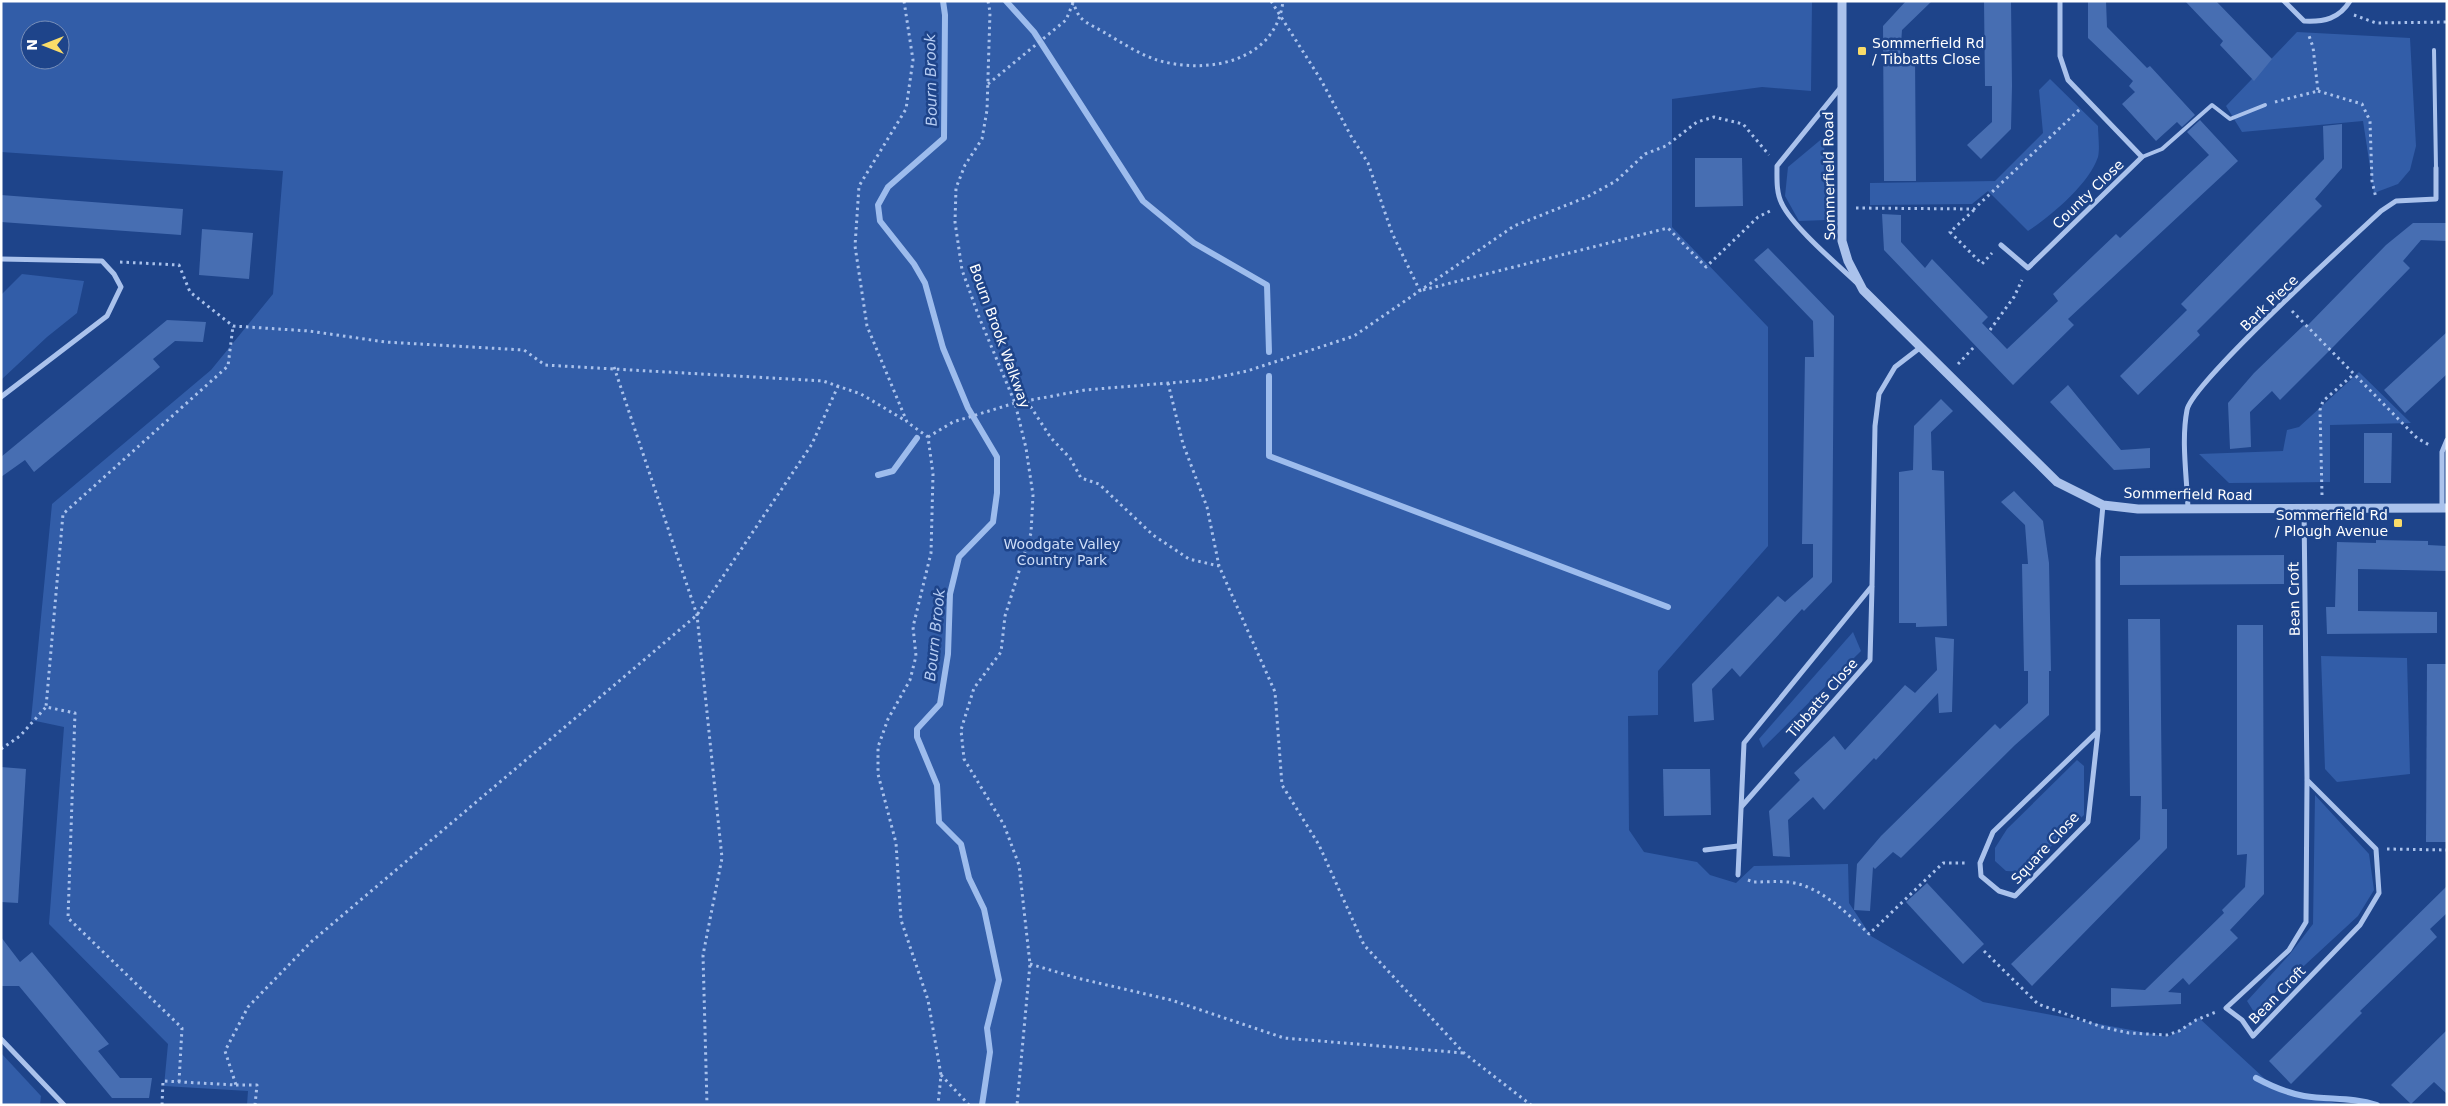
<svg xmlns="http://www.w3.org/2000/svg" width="2448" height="1106" viewBox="0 0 2448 1106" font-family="'DejaVu Sans',sans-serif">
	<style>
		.green { fill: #325da8; fill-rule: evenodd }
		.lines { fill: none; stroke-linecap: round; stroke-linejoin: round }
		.stream { stroke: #9dbced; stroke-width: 6 }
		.building { fill: #476eb2 }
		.path { stroke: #aac2ec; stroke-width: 3; stroke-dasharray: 2.5 4; stroke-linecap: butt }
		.service { stroke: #aac2ec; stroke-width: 4 }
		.minor { stroke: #aac2ec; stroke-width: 5 }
		.tertiary { stroke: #aac2ec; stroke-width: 9 }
		.poi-dot { fill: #fadc69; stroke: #1e448a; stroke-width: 2 }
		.labels { text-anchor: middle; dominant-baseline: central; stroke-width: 5; stroke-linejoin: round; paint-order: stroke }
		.poi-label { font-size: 14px; fill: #fff; stroke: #1e448a; text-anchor: start }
		.street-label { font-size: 14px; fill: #fff; stroke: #1e448a }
		.park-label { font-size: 14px; fill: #cfdef8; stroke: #1e448a }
		.water-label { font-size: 15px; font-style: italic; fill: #b5ccf3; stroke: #1e448a }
	</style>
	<rect width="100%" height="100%" fill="#1e448a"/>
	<g class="green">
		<path d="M1 1H1812L1811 91 1762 87 1672 99V227L1768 327V546L1658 671V715L1628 716 1629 830 1644 852 1697 862 1710 875 1736 883 1754 866 1848 864 1849 903 1871 936 1983 1002 2168 1037 2199 1018 2278 1091 2346 1105H247L248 1091 164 1086 168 1044 49 924 64 727 31 720 52 504 211 370 273 294 283 171 1 152ZM30 30H60V60H30Z"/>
		<polygon points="2297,32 2410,38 2416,146 2410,170 2398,184 2374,193 2363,121 2242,132 2226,106"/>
		<path d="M2050 79 2098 126C2098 135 2100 148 2098 157 2089 184 2051 216 2028 231L1988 191 1972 204 1870 205V183L1995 181 2043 133 2039 90Z"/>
		<polygon points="1824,137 1826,220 1799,221 1785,196 1788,167"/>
		<polygon points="22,274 84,281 77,313 47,337 1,380 1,295"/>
		<polygon points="2359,372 2411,423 2330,425 2330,482 2229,483 2199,454 2283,451 2287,430 2299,427"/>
		<polygon points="1853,632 1861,651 1763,748 1759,739"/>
		<polygon points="2321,656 2407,658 2410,774 2337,782 2325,769"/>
		<polygon points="2077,760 2084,766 2084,815 2024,872 2006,871 1995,861 1995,848 2007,829"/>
		<polygon points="2315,795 2369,854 2374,890 2358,916 2254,1012 2247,1001 2290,954 2313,924"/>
		<polygon points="1,1053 41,1096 40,1105 1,1105"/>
	</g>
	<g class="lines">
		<g class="stream">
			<polyline points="943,1 945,15 944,138 888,187 878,205 880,221 914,264 925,283 943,348 968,408 997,457 997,493 993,522 959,557 950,594 948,654 940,704 917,729 917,737 937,785 939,822 961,844 969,878 984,909 999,980 987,1028 990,1052 982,1105"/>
			<polyline points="1006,1 1034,32 1143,201 1194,243 1267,285 1269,352"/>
			<polyline points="1269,376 1269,456 1668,607"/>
			<polyline points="878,475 893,471 917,438"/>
			<path d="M2256 1078C2271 1086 2287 1093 2304 1096 2329 1100 2353 1097 2377 1105"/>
		</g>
	</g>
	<g class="building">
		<polygon points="1906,1 1932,1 1902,30 1900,58 1915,58 1916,181 1884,181 1883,26"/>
		<polygon points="1984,1 2011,1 2012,86 2011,129 1981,159 1967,145 1992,122 1992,86 1985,86"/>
		<polygon points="2088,1 2106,1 2107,27 2147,68 2150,66 2195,115 2182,127 2177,122 2156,141 2122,104 2135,92 2129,86 2133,81 2088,38"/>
		<polygon points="2185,1 2216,1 2272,59 2254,81 2220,45 2223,41"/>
		<polygon points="2200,120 2238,161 2068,319 2074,325 2013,385 1884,250 1882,214 1901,215 1901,242 1925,268 1932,259 1988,317 1982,323 2007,349 2058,301 2053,294 2116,234 2120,238 2209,155 2187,132"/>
		<polygon points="2342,124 2342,168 2315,199 2322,206 2197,331 2200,335 2138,395 2120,376 2187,310 2181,304 2324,159 2323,126"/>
		<polygon points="1695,158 1742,158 1743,206 1695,207"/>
		<polygon points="1,195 183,209 181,235 1,222"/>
		<polygon points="2413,223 2447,223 2447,241 2421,240 2403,261 2410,268 2335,345 2280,400 2272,391 2250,412 2251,447 2230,449 2228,403 2254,373 2304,325 2306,327 2386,245"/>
		<polygon points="202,229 253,233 249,279 199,275"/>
		<polygon points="1768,248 1834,316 1832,582 1804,611 1802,609 1740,677 1732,668 1712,689 1714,720 1694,722 1692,684 1778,596 1785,602 1813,577 1813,544 1802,544 1805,357 1814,357 1813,321 1754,260"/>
		<polygon points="167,320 206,322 203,342 175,341 153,359 160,367 34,472 25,460 1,477 1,457"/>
		<polygon points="2447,332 2447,374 2405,413 2384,390"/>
		<polygon points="2068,385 2121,450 2150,448 2150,468 2114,470 2050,402"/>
		<polygon points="1941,399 1953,411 1931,432 1932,470 1944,471 1947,626 1916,627 1916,623 1899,623 1899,472 1913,470 1914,426"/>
		<polygon points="2364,433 2392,433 2391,483 2364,483"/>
		<polygon points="2014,491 2043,521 2049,563 2051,671 2049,671 2049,715 2015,745 1901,858 1893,852 1875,869 1873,867 1870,911 1854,910 1857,864 1881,836 1995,724 2000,729 2028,703 2028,671 2024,671 2022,564 2028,564 2025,525 2001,502"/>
		<polygon points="2376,540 2428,541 2428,545 2447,546 2447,571 2358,569 2358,611 2437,612 2437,633 2327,634 2326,607 2335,607 2337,542 2376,543"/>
		<polygon points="2284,555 2284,584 2120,585 2120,556"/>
		<polygon points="2128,619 2160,619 2162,809 2167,809 2167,848 2032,986 2011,964 2140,839 2141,796 2130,796"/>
		<polygon points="2237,625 2263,625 2264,894 2230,930 2238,938 2189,985 2183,978 2168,992 2181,993 2181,1004 2111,1007 2111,988 2145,990 2224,913 2222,910 2245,887 2247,854 2237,855"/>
		<polygon points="1935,637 1954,639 1952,712 1939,713 1938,693 1876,760 1874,758 1824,810 1813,797 1788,820 1790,857 1773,856 1769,811 1800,780 1794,773 1834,736 1845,750 1905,685 1915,693 1937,670"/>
		<polygon points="2427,664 2447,664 2447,842 2426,842"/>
		<polygon points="1,767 26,769 18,903 1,902"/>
		<polygon points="1663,769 1710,769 1711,815 1664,816"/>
		<polygon points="1927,883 1984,944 1963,964 1906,902"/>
		<polygon points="2447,886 2447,913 2430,929 2437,937 2360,1011 2362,1013 2291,1084 2269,1061"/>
		<polygon points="1,937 20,962 32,952 109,1044 98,1051 120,1078 152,1078 149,1098 112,1098 19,986 1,986"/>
		<polygon points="2447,1030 2447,1094 2434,1082 2411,1104 2391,1085"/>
	</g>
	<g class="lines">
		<g class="path">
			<polyline points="904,1 913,60 906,109 859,186 855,246 867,326 907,422 928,437 933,474 931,553 913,627 916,656 910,680 888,719 878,747 878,774 896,843 901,920 928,1000 941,1075 938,1105"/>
			<polyline points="988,1 990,12 987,110 982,139 965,165 956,188 955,222 962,270 979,317 1015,403 1026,448 1033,495 1031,533 1005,616 1001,652 974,688 961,730 964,759 1004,825 1019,865 1030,964 1017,1105"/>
			<path d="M1072 1C1075 6 1077 14 1081 18 1087 24 1099 29 1107 34 1122 43 1141 55 1157 60 1207 75 1276 62 1283 1"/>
			<polyline points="1271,1 1321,80 1351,136 1368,163 1392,233 1420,291"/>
			<polyline points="2354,15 2376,23 2447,22"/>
			<polyline points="988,84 1066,20 1073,3"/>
			<polyline points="2318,91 2362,104 2370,121 2372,181 2376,198"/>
			<polyline points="2275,102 2318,91 2313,47 2308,33"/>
			<polyline points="1856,208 1974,209 2080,109"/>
			<polyline points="1974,210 1950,232 1982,264 1992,253"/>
			<polyline points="120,262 179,265 190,292 233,326 309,331 385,342 524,350 545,365 823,381 861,394 906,421"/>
			<polyline points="1423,290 1668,228 1706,267 1758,217 1772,210"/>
			<polyline points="2292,311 2417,438 2431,446"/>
			<polyline points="1990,330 2014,297 2022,280"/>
			<polyline points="1958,364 1975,346"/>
			<polyline points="614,367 697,615 722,858 703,955 707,1105"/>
			<polyline points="1168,383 1183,444 1207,507 1219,566 1275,692 1282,785 1319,845 1364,945 1464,1053 1531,1105"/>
			<polyline points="1027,401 1051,438 1070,458 1081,478 1099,484 1153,535 1189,559 1219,566"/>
			<polyline points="928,437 953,422 1015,403 1085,390 1205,380 1247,371 1354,336 1514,226 1587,197 1616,181 1645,154 1666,146 1697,122 1714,117 1743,124 1769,155"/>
			<polyline points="2322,495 2320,410 2323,401 2354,374"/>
			<polyline points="1,749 20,736 46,707"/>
			<polyline points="2387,849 2447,850"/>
			<path d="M1748 880 1753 882C1764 882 1776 881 1788 882 1819 885 1847 913 1869 934L1943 863H1967"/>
			<polyline points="1984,951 2038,1004 2102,1027 2129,1033 2167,1035 2179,1031 2196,1020 2216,1012"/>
			<polyline points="1030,964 1077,978 1171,1000 1284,1038 1464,1053"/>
			<polyline points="941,1075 969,1105"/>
			<polyline points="179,1082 182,1028 68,918 75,713 46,707 63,514 228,366 233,326"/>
			<polyline points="236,1085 257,1085 255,1105"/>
			<polyline points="162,1105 163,1081 236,1085 225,1051 248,1007 311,942 697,615 812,444 838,386"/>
		</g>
		<g class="service">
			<polyline points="2434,50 2436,168"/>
			<polyline points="2142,157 2162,149 2212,105 2230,119 2265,105"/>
		</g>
		<g class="minor">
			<path d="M2284 1 2304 21C2324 22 2339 19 2350 1"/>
			<path d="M1841 87 1777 166C1777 178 1776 193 1782 204 1793 227 1838 265 1858 284"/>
			<polyline points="2001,245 2028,268 2142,157 2068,80 2060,56 2060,1"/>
			<polyline points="1,259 102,261 114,274 121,287 107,316 1,397"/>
			<polyline points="2304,508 2307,780 2306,922 2289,950 2226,1008 2242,1020 2253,1036 2360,925 2379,893 2376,849 2307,780"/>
			<polyline points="2442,508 2442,452 2447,440"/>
			<path d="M2188 509C2187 478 2181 441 2187 410 2192 383 2351 239 2381 211L2396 201 2436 199V168"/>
			<polyline points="2098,731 2088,822 2015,896 1999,891 1981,876 1980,863 1993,832 2098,731 2098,559 2103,505"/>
			<polyline points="1742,806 1870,660 1872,587"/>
			<polyline points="1705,850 1738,846"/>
			<polyline points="1738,875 1744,743 1872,586 1875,426 1879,394 1895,367 1921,347"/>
			<polyline points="1,1039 64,1105"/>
		</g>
		<polyline class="tertiary" points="1842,1 1842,241 1848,261 1863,290 2057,482 2103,505 2138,509 2447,508"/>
	</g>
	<g class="poi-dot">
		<rect x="1857" y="46" width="10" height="10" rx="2.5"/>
		<rect x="2393" y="518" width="10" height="10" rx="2.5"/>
	</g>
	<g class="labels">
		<g class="poi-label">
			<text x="1872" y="43">Sommerfield Rd<tspan x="1872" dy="16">/ Tibbatts Close</tspan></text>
			<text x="2388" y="515" text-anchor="end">Sommerfield Rd<tspan x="2388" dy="16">/ Plough Avenue</tspan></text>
		</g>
		<g class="street-label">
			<text transform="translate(1829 176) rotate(-91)">Sommerfield Road</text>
			<text transform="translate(2088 194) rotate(-44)">County Close</text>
			<text transform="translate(2269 303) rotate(-44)">Bark Piece</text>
			<text transform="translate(1000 336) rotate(70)">Bourn Brook Walkway</text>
			<text transform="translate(2188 494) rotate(1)">Sommerfield Road</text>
			<text transform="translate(2294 599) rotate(-91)">Bean Croft</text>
			<text transform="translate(1822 698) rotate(-49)">Tibbatts Close</text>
			<text transform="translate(2045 848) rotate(-47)">Square Close</text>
			<text transform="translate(2277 995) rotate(-46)">Bean Croft</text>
		</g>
		<g class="park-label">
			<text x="1062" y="544">Woodgate Valley<tspan x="1062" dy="16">Country Park</tspan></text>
		</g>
		<g class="water-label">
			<text transform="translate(931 80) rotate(-91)">Bourn Brook</text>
			<text transform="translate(935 635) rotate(-84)">Bourn Brook</text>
		</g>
	</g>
	<rect width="2448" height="1106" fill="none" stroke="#ffffff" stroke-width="5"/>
	<g transform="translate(45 45) rotate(270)"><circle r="24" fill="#1e448a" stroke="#788fb9"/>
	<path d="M0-4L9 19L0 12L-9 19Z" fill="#fadc69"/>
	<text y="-8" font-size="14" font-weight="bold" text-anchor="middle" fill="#ffffff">N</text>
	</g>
</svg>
